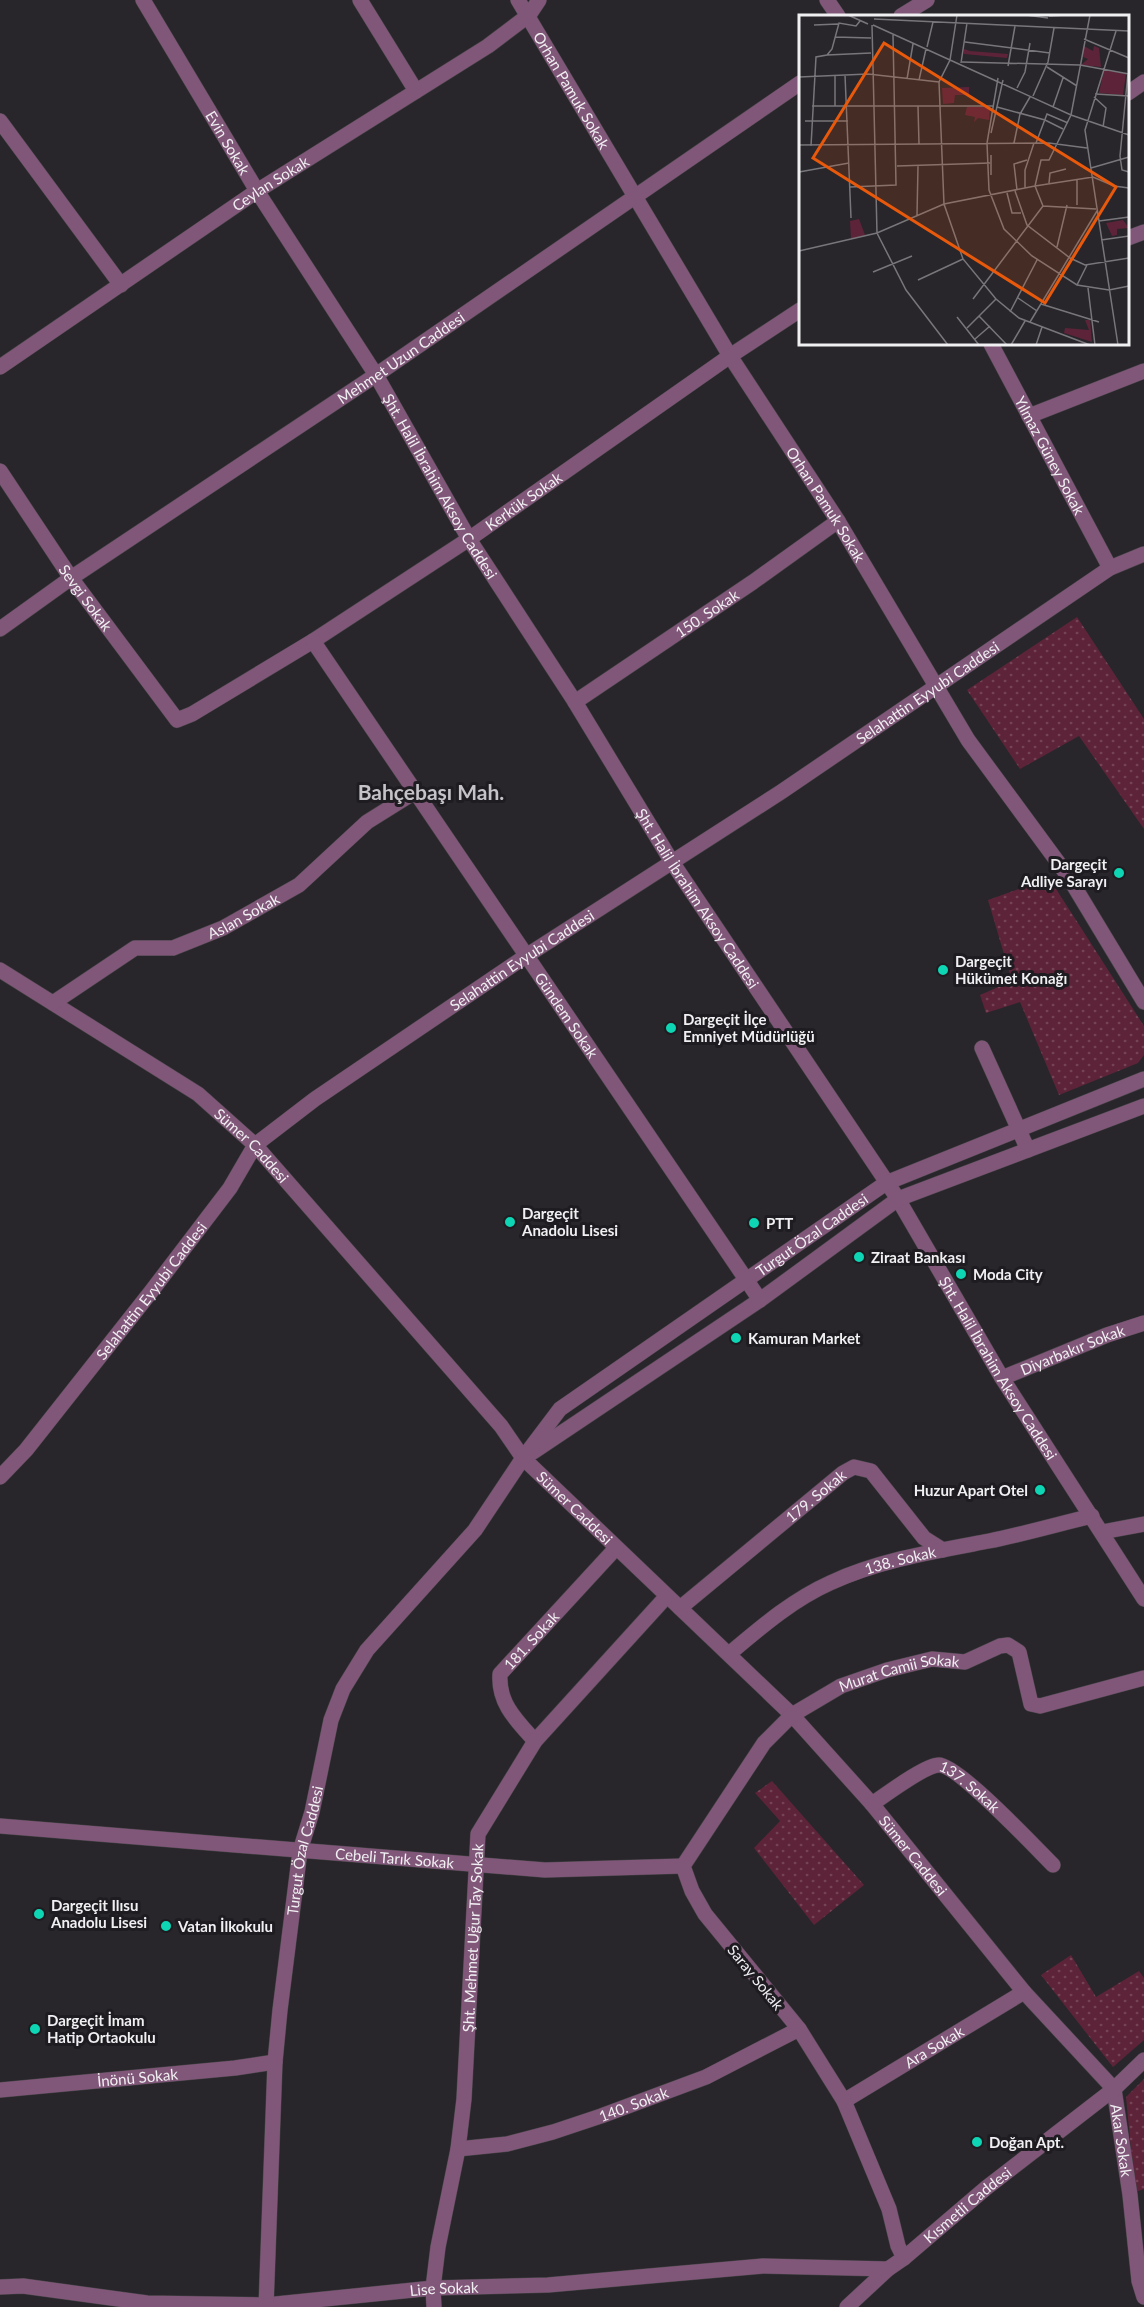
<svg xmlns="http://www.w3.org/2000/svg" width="1144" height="2307" viewBox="0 0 1144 2307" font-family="Lato,sans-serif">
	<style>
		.green { fill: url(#green-dots) }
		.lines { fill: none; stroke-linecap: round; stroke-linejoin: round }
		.minor-casing { stroke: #444246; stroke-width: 16 }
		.minor { stroke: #805779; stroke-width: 15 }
		.poi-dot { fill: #0ed5b4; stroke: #1e1c20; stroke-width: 2 }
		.labels { text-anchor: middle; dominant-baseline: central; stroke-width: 6; stroke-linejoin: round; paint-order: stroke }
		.street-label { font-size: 15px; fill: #f0eff2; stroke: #1e1c20 }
		.poi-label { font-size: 15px; font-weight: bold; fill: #f0eff2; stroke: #1e1c20; text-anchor: start }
		.district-label { font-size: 21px; font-weight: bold; fill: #c5c2c8; stroke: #1e1c20 }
		.inset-road { fill: none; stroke: #78767a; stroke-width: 1.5 }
		.view { fill: #e8590c; fill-opacity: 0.15; stroke: #e8590c; stroke-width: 3 }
		.inset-edge { fill: none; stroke: #f0eff2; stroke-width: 3 }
	</style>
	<defs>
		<pattern id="green-dots" width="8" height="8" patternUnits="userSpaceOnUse" patternTransform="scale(1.5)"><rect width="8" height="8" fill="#5d2339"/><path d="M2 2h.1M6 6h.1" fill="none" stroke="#754356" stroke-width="1.8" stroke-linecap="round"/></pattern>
	</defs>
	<rect width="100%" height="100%" fill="#28262a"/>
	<g class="green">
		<polygon points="1077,617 1144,719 1144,829 1079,736 1020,769 967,690"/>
		<polygon points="1049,878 1144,1026 1144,1055 1138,1063 1059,1095 1020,1002 986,1013 980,995 1012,981 988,900"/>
		<polygon points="772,1781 864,1885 814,1925 754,1848 780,1821 755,1793"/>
		<polygon points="1071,1955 1096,1997 1139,1971 1144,1978 1144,2040 1113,2067 1041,1975"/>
		<polygon points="1144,2079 1144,2189 1135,2192 1126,2097"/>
	</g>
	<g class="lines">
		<g class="minor-casing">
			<g id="minor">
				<path id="s1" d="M143 0 257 191 376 375 469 539 575 702 672 862 898 1199 1002 1378 1144 1599"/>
				<polyline points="360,0 416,91"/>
				<path id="s2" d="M518 0 730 356 838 521 968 740 1068 876 1144 1002"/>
				<polyline points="827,0 838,16"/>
				<polyline points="901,16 927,0"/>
				<polyline points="1128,93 1144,82"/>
				<polyline points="0,121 121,285"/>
				<polyline points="1128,238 1144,232"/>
				<path id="s3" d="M991 344 1110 568"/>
				<path id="s4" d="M0 367 257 191 488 46 529 15 539 0"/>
				<polyline points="1029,416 1144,371"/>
				<path id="s5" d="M0 471 71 578 177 720 192 714 313 641 469 539 730 356 800 310"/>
				<path id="s6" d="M0 629 71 578 376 375 800 83"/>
				<path id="s7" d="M313 641 760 1300"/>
				<path id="s8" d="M575 702 753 582 838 521"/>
				<path id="s9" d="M0 970 198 1094 255 1145 501 1426 523 1458 792 1715 872 1804 1024 1992 1114 2089 1130 2195 1139 2281 1144 2297"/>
				<path id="s10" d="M53 1003 135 948H173L223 928 299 885 367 822 415 792"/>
				<polyline points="982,1048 1028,1150"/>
				<path id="s11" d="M1002 1378 1107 1335 1144 1323"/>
				<polyline points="533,1452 760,1300 898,1199 1144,1106"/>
				<path id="s12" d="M0 1477 26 1450 150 1293 230 1188 255 1145 315 1099 526 956 781 792 1110 568 1144 554"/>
				<polyline points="1102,1532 1144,1524"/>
				<path id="s13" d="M680 1608 843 1473 854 1467 871 1471 924 1538 943 1550"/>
				<path id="s14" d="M729 1654C760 1628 792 1600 830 1583 879 1560 936 1551 989 1541 1024 1534 1058 1524 1092 1516"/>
				<path id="s15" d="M535 1741C516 1720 498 1703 500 1674L616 1548"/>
				<path id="s16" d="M872 1804C884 1796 925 1765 939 1765 958 1765 1036 1848 1053 1865"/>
				<path id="s17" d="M0 1826 545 1870 683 1866"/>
				<path id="s18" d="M0 2090 235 2068 275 2062"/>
				<path id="s19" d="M844 2101 1024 1992"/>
				<path id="s20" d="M458 2149 507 2144 553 2132 601 2116 706 2077 799 2029"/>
				<path id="s21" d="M904 2258 898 2246 889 2209 844 2101 799 2029 705 1914 692 1891 683 1866 764 1743 792 1715 841 1686 887 1670 932 1659 965 1662 1000 1646 1008 1645 1019 1652 1031 1704 1040 1706 1144 1678"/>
				<path id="s22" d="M0 2287 23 2286 147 2303 266 2305 433 2288 548 2285 763 2266 888 2269"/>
				<path id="s23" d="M266 2307 275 2062 280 2010 300 1851 312 1812 331 1720 343 1689 367 1650 475 1530 523 1458 560 1409 886 1183 1144 1079"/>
				<path id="s24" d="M434 2307 433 2288 438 2247 458 2149 464 2099 478 1834 535 1741 666 1597"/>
				<path id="s25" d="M847 2307 888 2269 904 2258 986 2188 1114 2089 1144 2060"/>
			</g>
		</g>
		<use href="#minor" class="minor"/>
	</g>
	<g class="poi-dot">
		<circle cx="1119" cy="873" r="6"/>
		<circle cx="943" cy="970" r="6"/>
		<circle cx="671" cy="1028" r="6"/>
		<circle cx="510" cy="1222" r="6"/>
		<circle cx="754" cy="1223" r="6"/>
		<circle cx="859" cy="1257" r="6"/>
		<circle cx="961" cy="1274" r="6"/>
		<circle cx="736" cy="1338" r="6"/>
		<circle cx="1040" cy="1490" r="6"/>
		<circle cx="39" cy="1914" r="6"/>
		<circle cx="166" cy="1926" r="6"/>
		<circle cx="35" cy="2029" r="6"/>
		<circle cx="977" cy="2142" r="6"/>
	</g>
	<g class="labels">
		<g class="street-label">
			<text stroke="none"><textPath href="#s2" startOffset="105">Orhan Pamuk Sokak</textPath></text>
			<text stroke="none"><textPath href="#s1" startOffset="166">Evin Sokak</textPath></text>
			<text stroke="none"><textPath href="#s4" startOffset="327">Ceylan Sokak</textPath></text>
			<text stroke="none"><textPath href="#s6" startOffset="484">Mehmet Uzun Caddesi</textPath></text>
			<text stroke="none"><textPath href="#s3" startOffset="126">Yılmaz Güney Sokak</textPath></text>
			<text stroke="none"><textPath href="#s1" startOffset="570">Şht. Halil İbrahim Aksoy Caddesi</textPath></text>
			<text stroke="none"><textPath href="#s5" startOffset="716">Kerkük Sokak</textPath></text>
			<text stroke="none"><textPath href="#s2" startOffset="591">Orhan Pamuk Sokak</textPath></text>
			<text stroke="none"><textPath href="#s5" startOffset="153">Sevgi Sokak</textPath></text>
			<text stroke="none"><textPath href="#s8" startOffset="159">150. Sokak</textPath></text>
			<text stroke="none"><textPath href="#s12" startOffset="1230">Selahattin Eyyubi Caddesi</textPath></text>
			<text stroke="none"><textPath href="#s1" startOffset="1056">Şht. Halil İbrahim Aksoy Caddesi</textPath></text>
			<text stroke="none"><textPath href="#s10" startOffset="214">Aslan Sokak</textPath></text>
			<text stroke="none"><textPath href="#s12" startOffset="744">Selahattin Eyyubi Caddesi</textPath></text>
			<text stroke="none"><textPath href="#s7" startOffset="452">Gündem Sokak</textPath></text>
			<text stroke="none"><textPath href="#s9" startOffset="308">Sümer Caddesi</textPath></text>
			<text stroke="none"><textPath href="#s23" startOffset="1287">Turgut Özal Caddesi</textPath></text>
			<text stroke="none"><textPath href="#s12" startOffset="240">Selahattin Eyyubi Caddesi</textPath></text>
			<text stroke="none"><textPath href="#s11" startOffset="76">Diyarbakır Sokak</textPath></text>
			<text stroke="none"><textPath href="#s1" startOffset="1614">Şht. Halil İbrahim Aksoy Caddesi</textPath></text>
			<text stroke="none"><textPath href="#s13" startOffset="176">179. Sokak</textPath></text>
			<text stroke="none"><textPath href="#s9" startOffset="794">Sümer Caddesi</textPath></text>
			<text stroke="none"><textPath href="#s14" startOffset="198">138. Sokak</textPath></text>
			<text stroke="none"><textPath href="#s15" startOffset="124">181. Sokak</textPath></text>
			<text stroke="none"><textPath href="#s21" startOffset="759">Murat Camii Sokak</textPath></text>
			<text stroke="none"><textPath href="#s16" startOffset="116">137. Sokak</textPath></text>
			<text stroke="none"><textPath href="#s23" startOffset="459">Turgut Özal Caddesi</textPath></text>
			<text stroke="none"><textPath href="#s9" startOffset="1280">Sümer Caddesi</textPath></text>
			<text stroke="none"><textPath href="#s17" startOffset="396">Cebeli Tarık Sokak</textPath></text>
			<text stroke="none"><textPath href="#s24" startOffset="372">Şht. Mehmet Uğur Tay Sokak</textPath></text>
			<text transform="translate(756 1977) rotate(51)">Saray Sokak</text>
			<text stroke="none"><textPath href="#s19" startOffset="105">Ara Sokak</textPath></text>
			<text stroke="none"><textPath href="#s18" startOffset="138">İnönü Sokak</textPath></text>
			<text stroke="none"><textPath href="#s20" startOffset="182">140. Sokak</textPath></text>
			<text stroke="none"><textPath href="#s9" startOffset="1640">Akar Sokak</textPath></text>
			<text stroke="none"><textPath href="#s25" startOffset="158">Kısmetli Caddesi</textPath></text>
			<text stroke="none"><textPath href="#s22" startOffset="446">Lise Sokak</textPath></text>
		</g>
		<g class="poi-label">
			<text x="1107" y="864" text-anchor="end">Dargeçit<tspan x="1107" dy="17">Adliye Sarayı</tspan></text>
			<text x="955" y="961">Dargeçit<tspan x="955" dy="17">Hükümet Konağı</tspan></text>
			<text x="683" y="1019">Dargeçit İlçe<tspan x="683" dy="17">Emniyet Müdürlüğü</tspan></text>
			<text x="522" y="1213">Dargeçit<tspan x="522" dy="17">Anadolu Lisesi</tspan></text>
			<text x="766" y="1223">PTT</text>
			<text x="871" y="1257">Ziraat Bankası</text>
			<text x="973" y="1274">Moda City</text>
			<text x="748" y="1338">Kamuran Market</text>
			<text x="1028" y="1490" text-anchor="end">Huzur Apart Otel</text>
			<text x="51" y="1905">Dargeçit Ilısu<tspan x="51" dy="17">Anadolu Lisesi</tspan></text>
			<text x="178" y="1926">Vatan İlkokulu</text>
			<text x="47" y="2020">Dargeçit İmam<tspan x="47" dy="17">Hatip Ortaokulu</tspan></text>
			<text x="989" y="2142">Doğan Apt.</text>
		</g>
		<g class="district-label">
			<text x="431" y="791">Bahçebaşı Mah.</text>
		</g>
	</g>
	<g transform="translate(799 15)">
		<rect width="330" height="330" fill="#28262a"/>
		<path d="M285 31 294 36 295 31 300 33 302 52 282 50 289 44 284 42ZM165 34 171 36 209 39 208 43 165 39ZM305 55 327 59 324 80 300 78ZM170 72V80H156L155 88 144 89 143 73ZM168 92H191L190 105 179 103 175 107 176 102 166 100ZM60 204 66 220 52 224 51 206ZM324 205 330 213 318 214V220L313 221 307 208ZM286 305H291L293 327 265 318 266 313 290 315Z" fill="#5d2339"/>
		<path class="inset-road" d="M49 0 69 9M158 0 151 45 140 67 145 189 164 244 197 284 220 303 291 330M227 0 249 3M291 0 272 100 250 145H242L236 171 244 191 297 194M250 1 268 0M75 4 330 16M15 10 39 9M73 10 78 218 107 275 149 330M74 10 272 100 330 120M317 16 286 115 319 330M36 22 72 23M285 24 330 43M166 27 251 38M128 32 134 7M28 40 72 38M163 47 281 50 330 59M162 48 168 8M209 51 216 11M248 52 278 71M329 58 321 141 323 155 330 157M46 60 52 203M0 62 69 59 140 67M199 63 188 128 190 175 205 214 233 241 278 270 310 275 330 271M108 64 114 29M120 65 127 34M218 73 226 57 231 28M296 79 330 81M234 81 249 47 255 13M295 82 307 93 304 112M13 91H195M36 91V60M119 91 120 129M198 92 246 105 264 114M254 92 264 63M6 106H49M192 118 204 65M215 128 221 99 231 82M237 128 248 99 269 108M0 130 250 128 288 133M12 131 17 42 28 40 33 34 40 8 57 11 61 6M192 140V160M98 151 191 148M292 153 330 142M0 157 50 148M250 168 251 158 267 154M51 172 97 170 94 20M226 173V155L235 128M218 175 215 149 228 145M216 176 228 210 271 243 286 250 330 243M208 178 213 198H222M278 190V165M118 200 119 151M300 206 330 202M302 225 330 221M258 232 268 190M0 236 78 218 145 189 236 171 294 162 315 171 330 173M74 257 113 241M119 265 164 244M278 270 288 250M289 273 296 330M219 283 238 296M174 284 244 191M242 289 300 307M211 297 238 245M180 301 208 330M158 302 180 330M231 307 298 196M168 313 197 284M176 324 191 311M212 330 226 306M237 330 243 312"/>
		<path class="view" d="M85 28 317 172 246 288 14 143Z"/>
		<rect width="330" height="330" class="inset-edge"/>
	</g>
</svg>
